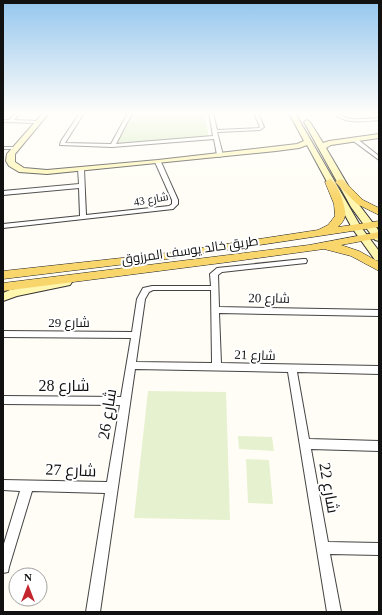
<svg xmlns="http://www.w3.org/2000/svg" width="382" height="615" viewBox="0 0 382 615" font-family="'Times New Roman',Cairo,serif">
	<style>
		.green { fill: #d5ebbd }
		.pitch { fill: #e6f2cf }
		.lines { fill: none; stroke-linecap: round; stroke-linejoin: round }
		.street-casing { stroke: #444; stroke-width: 2 }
		.secondary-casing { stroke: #333; stroke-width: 2 }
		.primary-casing { stroke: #222; stroke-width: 1 }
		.street { fill: #fff; fill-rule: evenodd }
		.secondary { fill: #fff6b0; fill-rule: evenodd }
		.primary { fill: #f9d66b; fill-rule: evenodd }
		.labels { text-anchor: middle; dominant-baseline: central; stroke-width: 4; stroke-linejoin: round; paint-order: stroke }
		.far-street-label { font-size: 11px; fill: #111; stroke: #fff }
		.street-label { font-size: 13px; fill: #111; stroke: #fff }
		.near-street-label { font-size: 16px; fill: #111; stroke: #fff }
	</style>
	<rect width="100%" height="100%" fill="#fffdf5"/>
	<polygon class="green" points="132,113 204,113 209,137 117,144"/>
	<g class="pitch">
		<polygon points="148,391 226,392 230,520 134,518"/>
		<polygon points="238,436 272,437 274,451 239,449"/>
		<polygon points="246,459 269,460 273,504 248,503"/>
	</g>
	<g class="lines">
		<g class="street-casing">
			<g id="street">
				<polygon points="16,113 20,113 14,120 38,121 40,122 38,123 3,122 3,120 9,120"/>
				<polygon points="80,113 84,113 65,143 111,144 128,113 132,113 116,144 213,136 209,113 213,113 217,130 259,128 260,127 254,113 258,113 264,127 260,130 217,132 223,155 220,157 217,155 214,139 112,147 60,145 61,141"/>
				<path d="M334 113H338C349 123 366 118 379 118V120C364 121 345 125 334 113Z"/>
				<polygon points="352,138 356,138 379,156 379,160 352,140"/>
				<polygon points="3,147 15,147 17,148 15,149 3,149"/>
				<polygon points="158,160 161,162 178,200 178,204 173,209 3,228 3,224 80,216 79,188 3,195 3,191 79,184 78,169 81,167 84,169 86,215 169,206 172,204 172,200 155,162"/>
				<path d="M303 259H306L307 261 306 263 222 272 218 275 219 307 379 310V316L219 313 221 363 379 366V374L297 372 309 439 379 441V451L311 449 328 542 379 543V555L330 554 341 612H327L288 372 135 369 100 612H86L105 493 32 491 9 567 8 572 3 573V547L20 491 3 490V480L107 482 120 405 3 404V396L121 397 131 338 3 337V331L132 332 137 299 143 288 152 286H211L210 274 217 268ZM153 290H211L212 363 136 362 145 299 149 292Z"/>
			</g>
		</g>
		<g class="secondary-casing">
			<g id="secondary">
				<polygon points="43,113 49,113 15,154 15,162 24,168 47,170 158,160 297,144 304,141 289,113 295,113 361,227 379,251 379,261 375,260 352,228 307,145 299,148 276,151 47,174 19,172 9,166 6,161 7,154"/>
				<polygon points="307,120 310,122 323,143 329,141 379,134 379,138 331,145 326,148 360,206 379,231 379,241 375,240 351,207 304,122"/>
				<polygon points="66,278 70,279 72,282 70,285 17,296 3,301 3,293 10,290"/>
			</g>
		</g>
		<g class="primary-casing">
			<g id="primary">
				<path d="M330 179C337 181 347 209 345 216 344 221 341 224 338 227L379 221V227L167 259 3 279V271L167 253 318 230 328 225 335 216 334 204 325 182Z"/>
				<polygon points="340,179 343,180 363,200 379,208 379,215 357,204 335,182"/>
				<polygon points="379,232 379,238 341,245 359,251 379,262 379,271 351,256 324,249 229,262 3,291 3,283 309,245"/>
			</g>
		</g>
		<use href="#street" class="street"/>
		<use href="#secondary" class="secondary"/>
		<use href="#primary" class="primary"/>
	</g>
	<linearGradient id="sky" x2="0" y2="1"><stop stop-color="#95c6ee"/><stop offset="0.57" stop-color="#fffefa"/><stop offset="1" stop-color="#fffefa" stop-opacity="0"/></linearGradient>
	<rect width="382" height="199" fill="url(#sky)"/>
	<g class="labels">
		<g class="far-street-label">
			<text transform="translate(151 199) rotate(-10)">شارع 43</text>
		</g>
		<g class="street-label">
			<text transform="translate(190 250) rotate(-8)">طريق خالد يوسف المرزوق</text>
			<text transform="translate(269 298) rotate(1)">شارع 20</text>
			<text x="69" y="322">شارع 29</text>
			<text transform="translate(255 355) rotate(2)">شارع 21</text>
		</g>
		<g class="near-street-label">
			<text x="64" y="385">شارع 28</text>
			<text transform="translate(107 414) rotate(-81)">شارع 26</text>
			<text transform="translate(71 470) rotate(2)">شارع 27</text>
			<text transform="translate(329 488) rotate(80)">شارع 22</text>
		</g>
	</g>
	<rect width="382" height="615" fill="none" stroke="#111111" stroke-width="8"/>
	<g transform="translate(28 587)"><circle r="19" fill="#ffffff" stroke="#a0a0a0"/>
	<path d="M0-3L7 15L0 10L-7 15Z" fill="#c4262e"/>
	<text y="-6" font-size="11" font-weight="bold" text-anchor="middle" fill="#111111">N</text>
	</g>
</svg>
